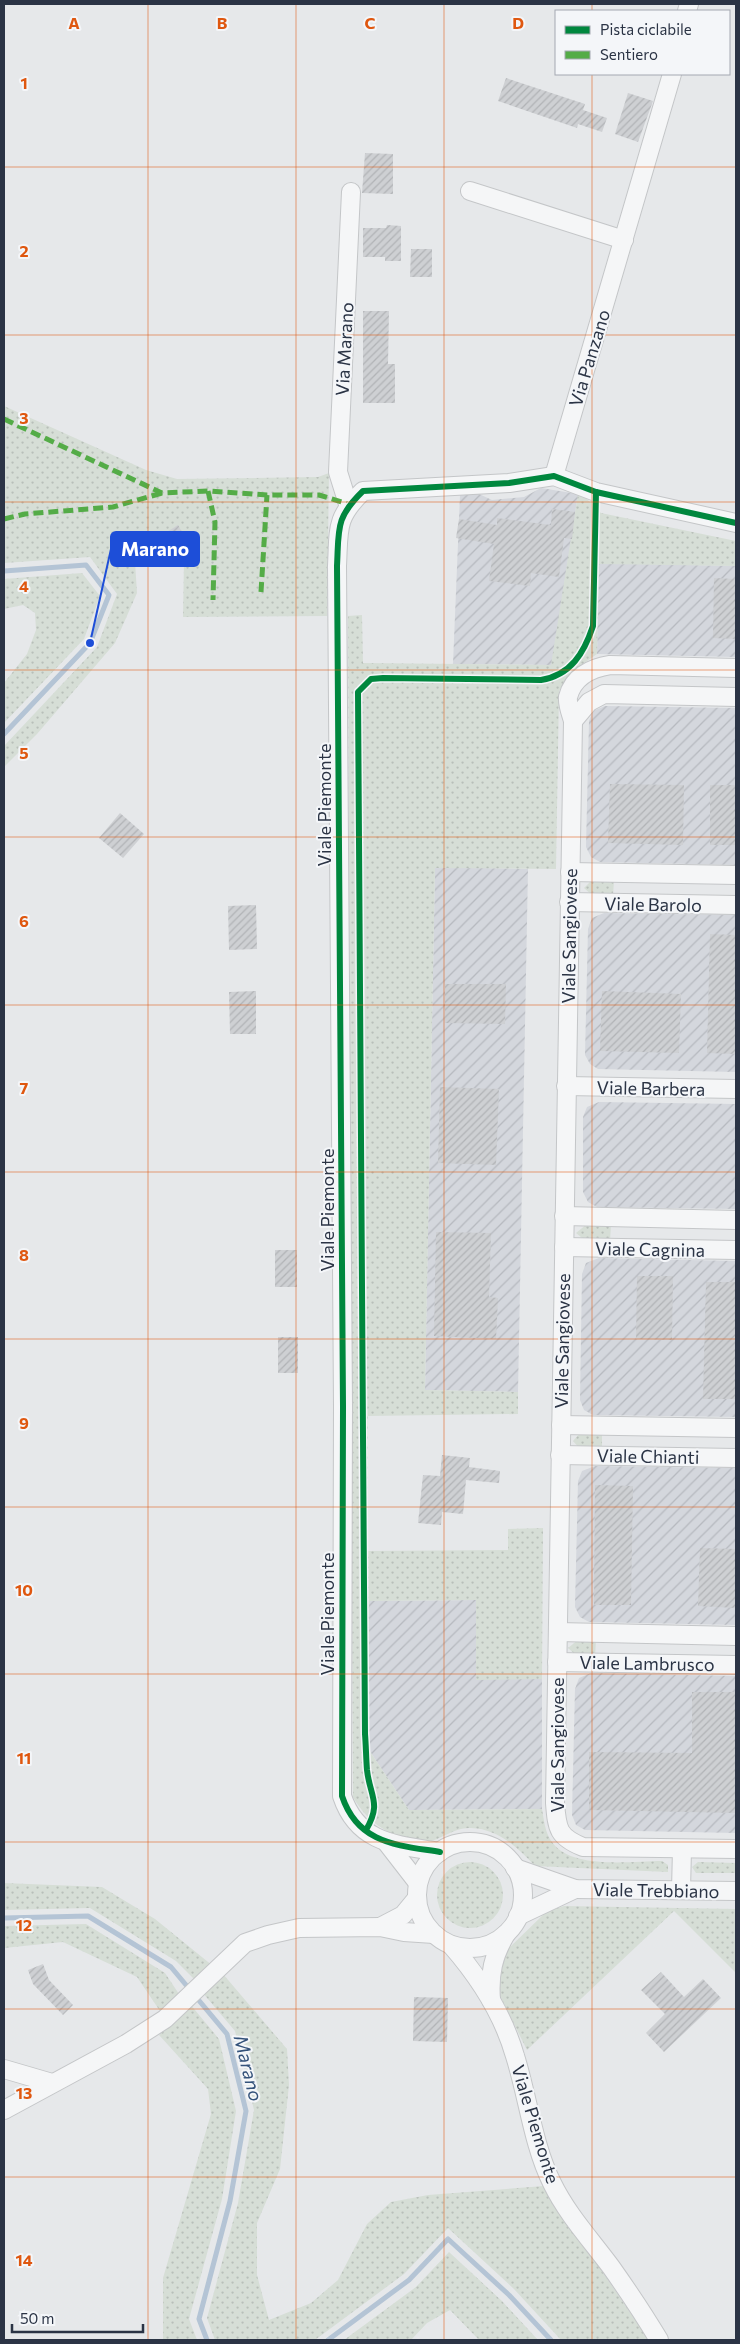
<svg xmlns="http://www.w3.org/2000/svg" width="740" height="2344" viewBox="0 0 740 2344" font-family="Commissioner,sans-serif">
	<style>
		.industrial { fill: url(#industrial-furrows) }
		.grass { fill: url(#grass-dots) }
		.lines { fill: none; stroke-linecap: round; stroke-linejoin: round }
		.stream { stroke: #b4c4d5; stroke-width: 5 }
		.building { fill: url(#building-hatch) }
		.minor-casing { stroke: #c4c6c8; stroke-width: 20 }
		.minor { stroke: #f5f6f7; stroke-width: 18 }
		.quiet { stroke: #54ac47; stroke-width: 5; stroke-dasharray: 10 5; stroke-linecap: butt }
		.cycleway-casing { stroke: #f4f6f9; stroke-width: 9 }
		.cycleway { stroke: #00873e; stroke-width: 6 }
		.grid { fill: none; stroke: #df570f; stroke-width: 1; stroke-opacity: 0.55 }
		.labels { text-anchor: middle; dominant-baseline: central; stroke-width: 4; stroke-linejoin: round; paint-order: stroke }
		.street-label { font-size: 18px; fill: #2b3445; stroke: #f4f6f9 }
		.water-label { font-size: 19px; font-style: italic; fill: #34527a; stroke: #f4f6f9 }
		.grid-label { font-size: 16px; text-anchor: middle; font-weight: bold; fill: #df570f; stroke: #f4f6f9; stroke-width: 4; stroke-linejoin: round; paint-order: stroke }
		.leader { fill: none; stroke: #1d4ed8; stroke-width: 2 }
		.callout-dot { fill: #1d4ed8; stroke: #f4f6f9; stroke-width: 2 }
		.callout { fill: #1d4ed8; stroke: #1d4ed8; stroke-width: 2 }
		.callout-label { font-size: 19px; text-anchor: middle; font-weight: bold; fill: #fff }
	</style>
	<defs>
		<pattern id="industrial-furrows" width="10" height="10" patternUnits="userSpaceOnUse" patternTransform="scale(1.25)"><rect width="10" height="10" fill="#d4d7dd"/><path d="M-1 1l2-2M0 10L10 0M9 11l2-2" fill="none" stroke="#b6b9bf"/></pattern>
		<pattern id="grass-dots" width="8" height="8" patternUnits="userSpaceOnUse" patternTransform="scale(1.25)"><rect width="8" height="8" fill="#d6ded6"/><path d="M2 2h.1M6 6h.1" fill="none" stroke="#b8bfb9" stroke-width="1.8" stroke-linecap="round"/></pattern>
		<pattern id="building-hatch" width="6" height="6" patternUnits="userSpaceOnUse" patternTransform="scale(1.25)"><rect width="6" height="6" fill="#ced0d3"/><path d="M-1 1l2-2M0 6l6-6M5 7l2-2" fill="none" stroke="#b1b3b6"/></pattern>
	</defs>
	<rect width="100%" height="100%" fill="#e6e8ea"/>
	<g class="industrial">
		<polygon points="541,488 578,494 552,665 453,664 460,495 479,494 492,500 524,497"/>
		<polygon points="599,563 736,566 736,657 597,654"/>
		<polygon points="605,706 736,708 736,865 600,862 591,857 586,847 589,721 593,711"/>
		<polygon points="435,867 528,869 518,1392 425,1390"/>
		<polygon points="604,913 736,915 736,1072 598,1069 590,1064 585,1055 588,929 592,918"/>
		<polygon points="599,1102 736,1104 736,1209 597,1207 588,1202 583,1192 583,1117 587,1107"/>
		<polygon points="599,1258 736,1261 736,1417 593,1415 584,1410 580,1400 582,1274 586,1263"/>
		<polygon points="595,1466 736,1468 736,1625 589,1622 580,1617 575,1607 578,1481 582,1471"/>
		<polygon points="476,1600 476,1679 542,1679 542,1809 409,1810 369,1750 369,1601"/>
		<polygon points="591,1673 736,1676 736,1833 585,1830 576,1825 572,1815 575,1689 579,1678"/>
	</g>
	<g class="grass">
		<polygon points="4,406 146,470 177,479 318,477 329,473 327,616 183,617 184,561 134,546 137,593 115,643 37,734 4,767 4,746 97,647 117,594 90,557 4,563"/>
		<path d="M578 494H582L601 513 736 541V566L599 564 597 654 570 673 559 691 556 869 435 868 425 1390 518 1392V1414L368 1416V1551L508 1550V1529L543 1528 542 1679 476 1680V1600L369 1601V1750L409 1810 542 1809C544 1820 545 1833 552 1842 571 1870 632 1861 662 1861L668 1865V1872L535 1866C517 1847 498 1829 471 1828 454 1827 443 1839 427 1842 423 1843 417 1841 412 1840 386 1835 366 1820 353 1797L348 616 362 615 363 663 551 665Z"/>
		<polygon points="82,573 100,596 84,639 4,723 4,683 27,654 36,630 35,613 23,605 4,609 4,579"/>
		<polygon points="593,879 614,880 613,896 593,896 584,888"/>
		<polygon points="587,1224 611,1224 610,1242 587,1242 576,1233"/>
		<polygon points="581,1432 602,1433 602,1449 580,1449 573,1441"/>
		<polygon points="578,1640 596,1640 595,1657 578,1657 568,1648"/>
		<polygon points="698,1862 736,1863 736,1873 696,1873 692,1867"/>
		<circle cx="470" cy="1895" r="33"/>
		<polygon points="4,1883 102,1887 155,1919 213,1966 197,1982 176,1961 90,1908 4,1910"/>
		<polygon points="564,1906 736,1909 736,1973 674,1911 527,2050 498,1992 499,1964 506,1951 546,1912"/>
		<polygon points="86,1924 165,1973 181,1997 162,2014 137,1977 63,1942 4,1948 4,1926"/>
		<polygon points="223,1974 287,2049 289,2085 280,2169 257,2223 257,2275 269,2320 311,2303 338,2280 367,2224 391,2202 428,2195 544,2186 649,2340 561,2340 514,2289 448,2228 404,2274 315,2340 215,2340 207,2318 238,2203 254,2110 235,2031 202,1992"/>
		<polygon points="190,2004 219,2039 236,2111 222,2199 189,2319 197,2340 163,2340 163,2278 211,2114 208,2089 159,2035"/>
		<polygon points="449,2252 502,2301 538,2340 479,2340 450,2310 427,2323 411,2340 344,2340 416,2287"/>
	</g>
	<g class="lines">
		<g class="stream">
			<polyline points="4,571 86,565 109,595 90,643 4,734"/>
			<polyline points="4,1918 88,1916 171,1967 227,2034 246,2111 230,2201 199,2319 207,2340"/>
			<polyline points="328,2340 409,2280 448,2239 509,2295 551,2340"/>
		</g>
	</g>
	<g class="building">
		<polygon points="506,78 585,104 583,110 607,118 602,132 578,124 577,128 498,101"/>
		<polygon points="628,93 653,101 638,142 615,134"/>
		<polygon points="365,153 393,154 393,194 362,193"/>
		<polygon points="387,225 401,226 401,261 385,261 385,257 363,257 363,228 386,228"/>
		<polygon points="411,249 432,249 432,277 410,277"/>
		<polygon points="363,311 389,311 388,364 395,364 395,403 363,403"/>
		<polygon points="552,509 575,512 572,539 564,538 559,577 531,573 530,586 489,581 494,544 456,538 459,519 497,525 497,518 551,525"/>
		<polygon points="178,525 185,537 170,547 162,535"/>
		<polygon points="714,578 736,579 736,639 713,638"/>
		<polygon points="610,784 684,785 683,845 608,843"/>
		<rect x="710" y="785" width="26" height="60"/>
		<polygon points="120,813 144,834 123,858 99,838"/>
		<polygon points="256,905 257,949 229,950 228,906"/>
		<polygon points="710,934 736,935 736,1054 707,1053"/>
		<polygon points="445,984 506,984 505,1024 445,1023"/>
		<polygon points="256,991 256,1034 230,1034 229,992"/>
		<polygon points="602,991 681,994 679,1053 600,1051"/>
		<polygon points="440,1087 499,1089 496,1165 438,1163"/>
		<polygon points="436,1232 491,1233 489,1297 498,1298 496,1339 434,1336"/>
		<rect x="275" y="1250" width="22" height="37"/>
		<polygon points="637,1276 673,1276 672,1340 636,1339"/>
		<polygon points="706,1282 736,1282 736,1399 703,1399"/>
		<rect x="278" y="1337" width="20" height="36"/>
		<polygon points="442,1455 470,1458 469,1467 500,1471 499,1483 466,1480 463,1514 442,1512 441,1525 418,1523 423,1475 440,1476"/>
		<polygon points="595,1485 633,1486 631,1605 594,1605"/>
		<polygon points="700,1548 736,1549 736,1608 698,1606"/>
		<polygon points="692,1692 736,1692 736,1813 589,1810 589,1752 692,1753"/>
		<polygon points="43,1964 49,1980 73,2005 63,2015 33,1984 28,1970"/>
		<polygon points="661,1972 684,1997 703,1979 721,1998 664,2052 646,2033 665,2014 641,1990"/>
		<polygon points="414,1997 448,1998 447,2042 413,2041"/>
	</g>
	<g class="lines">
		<g class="minor-casing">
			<g id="minor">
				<polyline points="687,11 689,4"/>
				<polyline points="470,191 624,240"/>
				<polyline points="554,476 672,74"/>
				<polyline points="348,504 338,472 351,192"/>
				<path d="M736 668 610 665C591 668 573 677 568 697 567 704 571 714 573 721L555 1803C557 1829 558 1837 583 1847L736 1849"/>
				<polyline points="573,721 589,702 604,694 736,697"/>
				<polyline points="570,872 736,875"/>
				<polyline points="569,902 736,905"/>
				<polyline points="566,1086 736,1089"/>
				<polyline points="564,1216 736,1220"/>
				<polyline points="564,1247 736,1250"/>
				<polyline points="561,1425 736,1428"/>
				<polyline points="560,1455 736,1458"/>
				<polyline points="558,1632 736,1636"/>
				<polyline points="557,1662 736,1665"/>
				<circle cx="470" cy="1895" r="53"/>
				<polyline points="387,1843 418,1883"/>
				<path d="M440 1852C397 1845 358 1844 342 1796L343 1406 337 566C339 529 335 518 363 491L509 483 554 476 596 492 736 523"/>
				<polyline points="515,1868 575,1889 736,1891"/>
				<polyline points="681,1890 682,1849"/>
				<polyline points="518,1916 575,1889"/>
				<polyline points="380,1927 403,1915 417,1898"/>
				<path d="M451 1945C479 1977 503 2014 515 2056 528 2097 533 2145 552 2183 567 2214 591 2240 611 2267 628 2291 644 2315 659 2340"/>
				<path d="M491 2000C489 1974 493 1956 506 1934"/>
				<polyline points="4,2069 52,2083"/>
				<polyline points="4,2110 126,2044 165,2019 245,1943 268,1935 299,1928 380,1927 404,1932 434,1934"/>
			</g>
		</g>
		<use href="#minor" class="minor"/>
		<g class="quiet">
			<polyline points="4,419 162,493 208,491 267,495 319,495 348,504"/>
			<polyline points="208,491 215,522 213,600"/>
			<polyline points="4,519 25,514 113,507 162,493"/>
			<polyline points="261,592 267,495"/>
		</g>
		<g class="cycleway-casing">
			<g id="cycleway">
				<path d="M366 1830C382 1803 370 1797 367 1770 366 1758 366 1746 365 1734L358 692 371 679 383 678 541 680C571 675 584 653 593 626L596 492"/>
				<path d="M440 1852C397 1845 358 1844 342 1796L343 1406 337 566C339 529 335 518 363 491L509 483 554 476 596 492 736 523"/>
			</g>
		</g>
		<use href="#cycleway" class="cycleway"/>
	</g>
	<path class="grid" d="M148 4V2340M296 4V2340M444 4V2340M592 4V11M592 74V2340M4 167H736M4 335H736M4 502H736M4 670H736M4 837H736M4 1005H736M4 1172H736M4 1339H736M4 1507H736M4 1674H736M4 1842H736M4 2009H736M4 2177H736"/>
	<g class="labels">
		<g class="street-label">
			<text transform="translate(344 349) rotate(-87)">Via Marano</text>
			<text transform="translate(589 358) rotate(-73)">Via Panzano</text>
			<text transform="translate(324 805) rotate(-90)">Viale Piemonte</text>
			<text transform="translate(653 904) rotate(1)">Viale Barolo</text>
			<text transform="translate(569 936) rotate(-89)">Viale Sangiovese</text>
			<text transform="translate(651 1088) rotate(1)">Viale Barbera</text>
			<text transform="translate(327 1210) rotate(-90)">Viale Piemonte</text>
			<text transform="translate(650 1249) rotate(1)">Viale Cagnina</text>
			<text transform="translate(562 1341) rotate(-89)">Viale Sangiovese</text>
			<text transform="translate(648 1456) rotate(1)">Viale Chianti</text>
			<text transform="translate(327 1614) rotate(-90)">Viale Piemonte</text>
			<text transform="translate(647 1663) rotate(1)">Viale Lambrusco</text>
			<text transform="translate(557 1745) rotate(-90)">Viale Sangiovese</text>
			<text transform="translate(656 1890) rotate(1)">Viale Trebbiano</text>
			<text transform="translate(536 2124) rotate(73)">Viale Piemonte</text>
		</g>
		<g class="water-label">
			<text transform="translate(249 2068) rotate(76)">Marano</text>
		</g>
	</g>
	<g class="grid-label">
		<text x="74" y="29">A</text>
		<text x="222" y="29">B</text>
		<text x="370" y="29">C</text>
		<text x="518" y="29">D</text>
		<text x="24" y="89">1</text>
		<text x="24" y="257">2</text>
		<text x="24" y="424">3</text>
		<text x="24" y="592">4</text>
		<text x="24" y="759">5</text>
		<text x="24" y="927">6</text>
		<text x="24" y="1094">7</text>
		<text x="24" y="1261">8</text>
		<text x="24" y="1429">9</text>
		<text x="24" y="1596">10</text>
		<text x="24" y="1764">11</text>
		<text x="24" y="1931">12</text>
		<text x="24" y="2099">13</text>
		<text x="24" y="2266">14</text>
	</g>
	<path class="leader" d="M90 643L111 549"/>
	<circle class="callout-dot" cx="90" cy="643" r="5"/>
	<rect class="callout" x="111" y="532" width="88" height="34" rx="5"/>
	<g class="callout-label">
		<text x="155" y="556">Marano</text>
	</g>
	<rect width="740" height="2344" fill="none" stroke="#2b3445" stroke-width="10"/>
	<rect x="555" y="10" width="175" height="65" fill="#f4f6f9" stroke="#a4a8b1"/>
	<rect x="565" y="26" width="25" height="8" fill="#00873e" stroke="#a4a8b1"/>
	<text x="600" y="35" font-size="15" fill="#2b3445">Pista ciclabile</text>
	<rect x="565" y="51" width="25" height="8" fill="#54ac47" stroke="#a4a8b1"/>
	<text x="600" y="60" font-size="15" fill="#2b3445">Sentiero</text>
	<path d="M12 2324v8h131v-8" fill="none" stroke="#2b3445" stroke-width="2.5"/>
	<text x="20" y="2324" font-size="15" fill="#2b3445" stroke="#f4f6f9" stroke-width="4" paint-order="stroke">50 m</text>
</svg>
